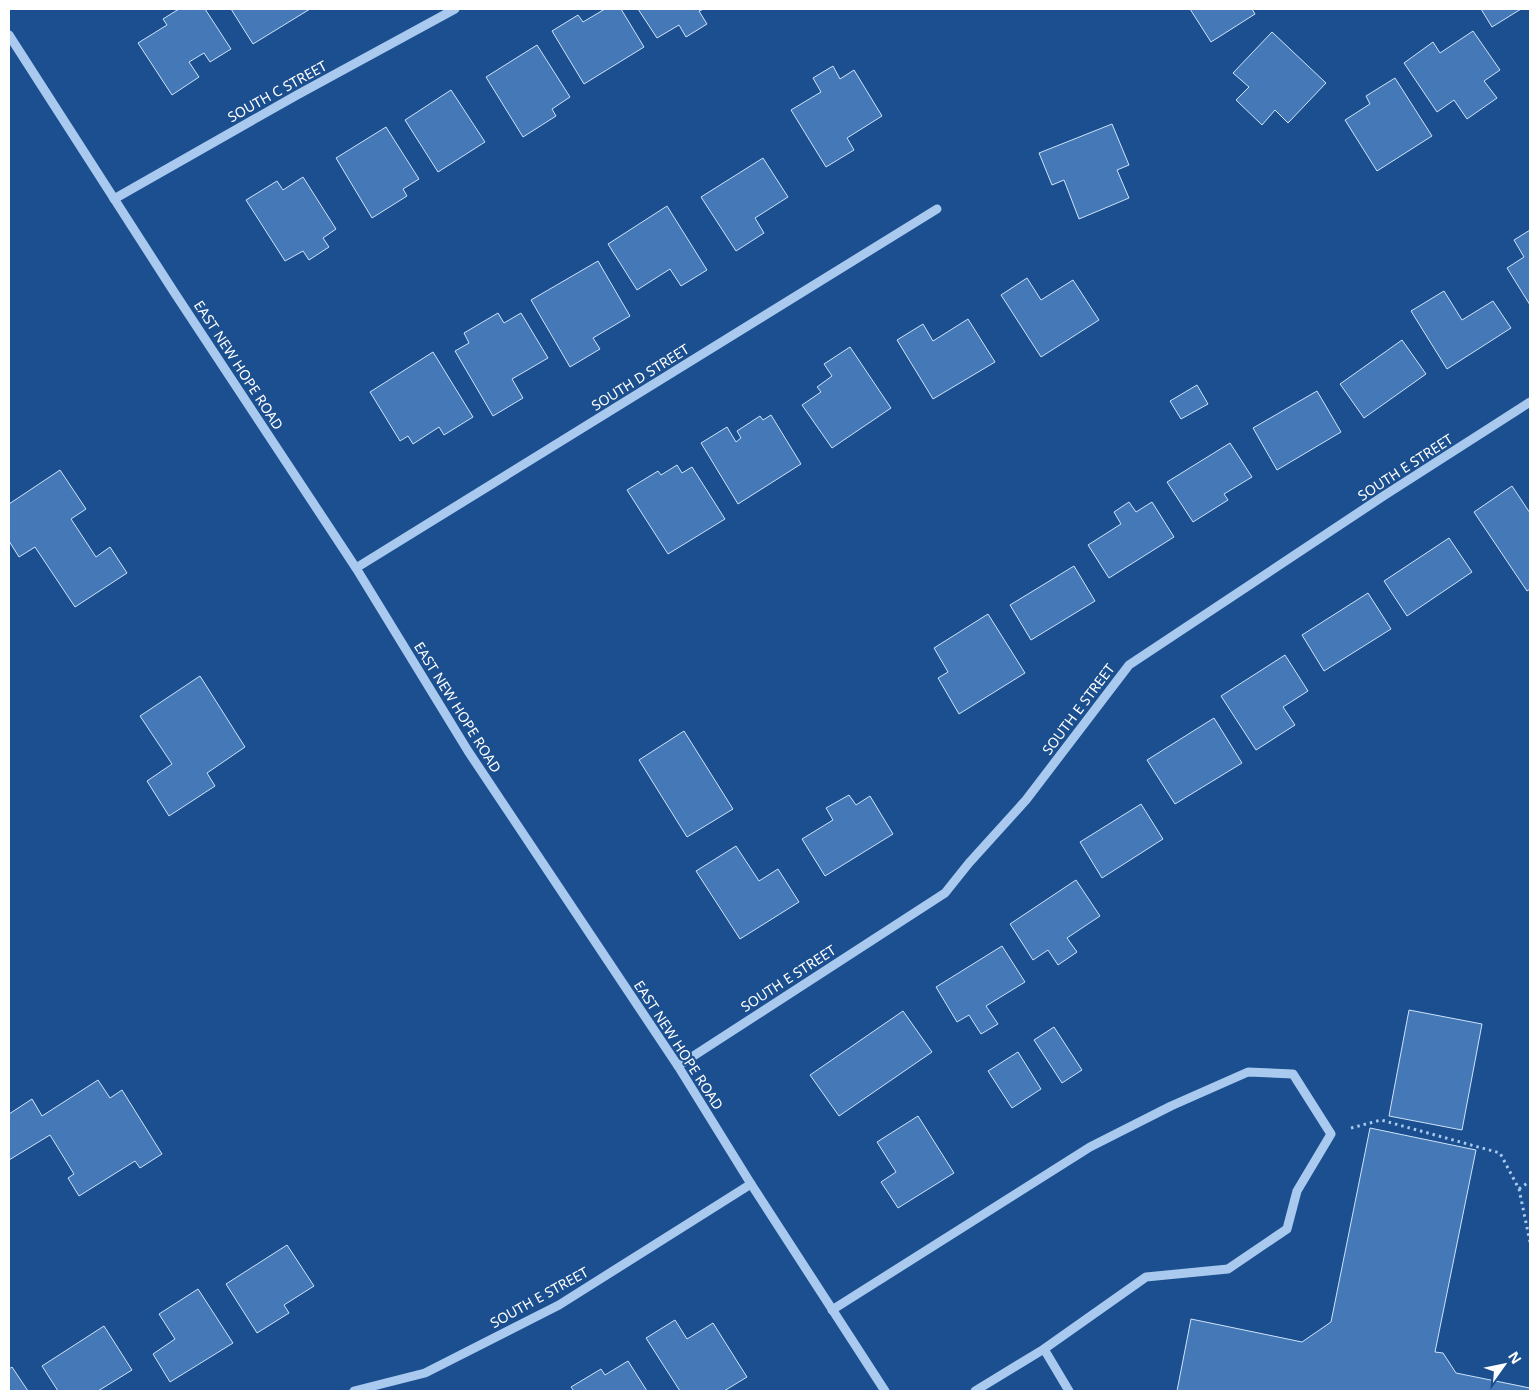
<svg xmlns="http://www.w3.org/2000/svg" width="1539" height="1400" viewBox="0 0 1539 1400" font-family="'Noto Sans',sans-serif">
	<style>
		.building { fill: #4478b7; stroke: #cfe3fa }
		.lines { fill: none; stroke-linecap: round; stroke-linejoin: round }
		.path { stroke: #a9c9ee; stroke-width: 3; stroke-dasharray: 2.5 4; stroke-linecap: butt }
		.minor { stroke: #a9c9ee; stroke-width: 9 }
		.labels { text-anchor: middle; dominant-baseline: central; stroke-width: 4; stroke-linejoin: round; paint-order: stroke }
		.street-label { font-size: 14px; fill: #fff; stroke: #1b4f8f }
	</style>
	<rect width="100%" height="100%" fill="#1b4f8f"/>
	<g class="building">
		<polygon points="179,9 205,9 231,49 210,62 204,53 189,62 199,77 172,95 138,43 167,25 163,19"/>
		<polygon points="231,9 310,9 253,44"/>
		<polygon points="605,9 621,9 644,47 584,84 552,31 578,15 583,22"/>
		<polygon points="638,9 704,9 699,11 707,24 686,37 679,25 657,38"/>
		<polygon points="1190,9 1252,9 1255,14 1211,42"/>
		<polygon points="1481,9 1521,9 1492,27"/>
		<polygon points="1473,31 1500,70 1484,81 1497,98 1467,119 1454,100 1437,112 1404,63 1433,42 1440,53"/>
		<polygon points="1272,32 1326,83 1288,123 1275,110 1262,125 1236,100 1249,87 1233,73"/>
		<polygon points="537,45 570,97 552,109 556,116 523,137 486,77"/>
		<polygon points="833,66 840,79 854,70 882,116 847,138 854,150 826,167 791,110 821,92 813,78"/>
		<polygon points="1395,78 1432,136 1377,171 1345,120 1370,104 1366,96"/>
		<polygon points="451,90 485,142 438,172 405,120"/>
		<polygon points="1112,124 1129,165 1117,170 1129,198 1079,219 1064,180 1052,185 1039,153"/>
		<polygon points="386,127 419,179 403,189 407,196 372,218 336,158"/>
		<polygon points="763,158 788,197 755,218 764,233 736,251 701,197"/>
		<polygon points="303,177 336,229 323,238 329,247 309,260 303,251 285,261 246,200 277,181 283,190"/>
		<polygon points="667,206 707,270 681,286 670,269 637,290 608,244"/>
		<polygon points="1530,230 1530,305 1507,268 1524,257 1514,240"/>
		<polygon points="598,261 630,316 593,338 600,349 570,367 531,300"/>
		<polygon points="1027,278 1041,300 1073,280 1099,320 1041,357 1001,295"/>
		<polygon points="1444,291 1462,320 1493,301 1511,328 1447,369 1411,311"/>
		<polygon points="498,313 504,323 521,313 548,358 512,379 523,398 493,416 455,351 469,343 464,333"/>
		<polygon points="968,319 995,362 933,399 897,340 923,324 933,341"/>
		<polygon points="1402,340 1426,374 1364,418 1340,384"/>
		<polygon points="850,347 891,408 832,448 802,405 821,392 817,387 832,376 824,364"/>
		<polygon points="433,352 473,417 444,435 439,427 413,444 408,436 400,441 370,392"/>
		<polygon points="1197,385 1208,404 1181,419 1170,401"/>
		<polygon points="1317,391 1341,432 1277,470 1253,428"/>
		<polygon points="771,415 801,464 738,504 701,443 727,427 736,442 741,438 737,431 760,416 763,420"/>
		<polygon points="1230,443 1252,477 1224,494 1228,500 1193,522 1167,482"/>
		<polygon points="677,465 682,473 692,467 725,519 668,554 627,490 658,471 661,475"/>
		<polygon points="60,470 86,509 71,519 96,557 110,547 127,573 75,607 35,547 19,557 9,541 9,504"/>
		<polygon points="1512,486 1530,513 1530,589 1527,591 1474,512"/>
		<polygon points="1129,502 1136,512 1152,502 1174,537 1109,578 1088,545 1121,524 1114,512"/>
		<polygon points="1449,538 1472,572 1407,616 1384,581"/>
		<polygon points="1074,566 1095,601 1031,640 1010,605"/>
		<polygon points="1368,593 1391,629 1324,671 1302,635"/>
		<polygon points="988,614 1025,673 959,714 938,678 948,672 934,648"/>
		<polygon points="1285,655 1308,691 1283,707 1295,725 1256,750 1221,696"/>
		<polygon points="200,676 245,747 207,773 215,786 169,816 147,781 172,764 140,716"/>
		<polygon points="1214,718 1242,763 1175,804 1147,760"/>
		<polygon points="684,731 733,809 687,837 639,760"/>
		<polygon points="849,795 856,805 870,796 893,834 825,876 802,839 833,820 826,808"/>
		<polygon points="1141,804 1163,839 1102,878 1080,842"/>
		<polygon points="736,846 759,881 778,869 799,902 740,939 696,871"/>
		<polygon points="1076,880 1100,916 1067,938 1077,952 1058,965 1048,950 1033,960 1010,924"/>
		<polygon points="1002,946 1025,982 986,1006 998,1024 981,1034 969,1015 957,1022 936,987"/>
		<polygon points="1409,1010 1482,1024 1462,1130 1389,1116"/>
		<polygon points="903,1011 932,1052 839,1116 810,1075"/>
		<polygon points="1054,1027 1082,1070 1062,1083 1034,1040"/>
		<polygon points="1018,1052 1041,1089 1012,1108 988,1071"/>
		<polygon points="98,1080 110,1098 122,1090 162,1154 140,1168 135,1161 79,1196 68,1178 74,1174 50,1135 9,1160 9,1114 32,1099 42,1116"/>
		<polygon points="918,1116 954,1173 898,1208 881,1182 896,1172 877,1142"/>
		<polygon points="1370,1128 1476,1150 1435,1352 1443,1353 1456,1373 1530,1388 1530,1391 1177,1391 1191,1319 1302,1342 1331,1322"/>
		<polygon points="287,1245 314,1286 284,1305 289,1313 257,1333 226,1284"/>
		<polygon points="198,1289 233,1343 170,1382 153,1354 175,1339 159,1314"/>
		<polygon points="675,1320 687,1339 713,1323 747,1377 724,1391 680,1391 646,1338"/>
		<polygon points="104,1326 132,1370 98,1391 58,1391 42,1366"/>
		<polygon points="628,1361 647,1391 574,1391 571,1387 601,1369 605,1375"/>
		<polygon points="12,1367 28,1391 9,1391 9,1369"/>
	</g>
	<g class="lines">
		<g class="path">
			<polyline points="1351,1128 1381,1120 1500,1153 1519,1189 1530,1242"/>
			<polyline points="1519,1189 1530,1181"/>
		</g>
		<g class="minor">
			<polyline points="9,35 174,292 356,568 468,751 678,1066 751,1184 885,1391"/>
			<polyline points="114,199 297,95 455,9"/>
			<polyline points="356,568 937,209"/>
			<polyline points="678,1066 945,893 969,863 1026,800 1129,665 1385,495 1530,402"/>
			<polyline points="832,1310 1090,1147 1171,1106 1248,1072 1293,1074 1331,1134 1297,1191 1287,1229 1228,1269 1146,1277 1044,1349 975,1391"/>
			<polyline points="1044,1349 1069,1391"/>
			<polyline points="354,1391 425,1373 559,1305 751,1184"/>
		</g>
	</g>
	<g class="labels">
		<g class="street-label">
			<text transform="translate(277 91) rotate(-29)">SOUTH C STREET</text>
			<text transform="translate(239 365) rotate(57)">EAST NEW HOPE ROAD</text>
			<text transform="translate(640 377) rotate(-32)">SOUTH D STREET</text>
			<text transform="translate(1405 467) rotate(-33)">SOUTH E STREET</text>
			<text transform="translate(458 707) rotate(58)">EAST NEW HOPE ROAD</text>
			<text transform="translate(1078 709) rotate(-53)">SOUTH E STREET</text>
			<text transform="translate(788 978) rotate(-33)">SOUTH E STREET</text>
			<text transform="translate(679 1045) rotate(57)">EAST NEW HOPE ROAD</text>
			<text transform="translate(539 1297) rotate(-29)">SOUTH E STREET</text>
		</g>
	</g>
	<rect width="1539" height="1400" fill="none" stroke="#ffffff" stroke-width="20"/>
	<g transform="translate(1504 1365) rotate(57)" stroke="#1b4f8f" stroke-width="4" paint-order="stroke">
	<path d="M0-4L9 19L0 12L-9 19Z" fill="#ffffff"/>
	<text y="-8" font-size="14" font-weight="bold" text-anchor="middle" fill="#ffffff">N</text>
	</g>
</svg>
